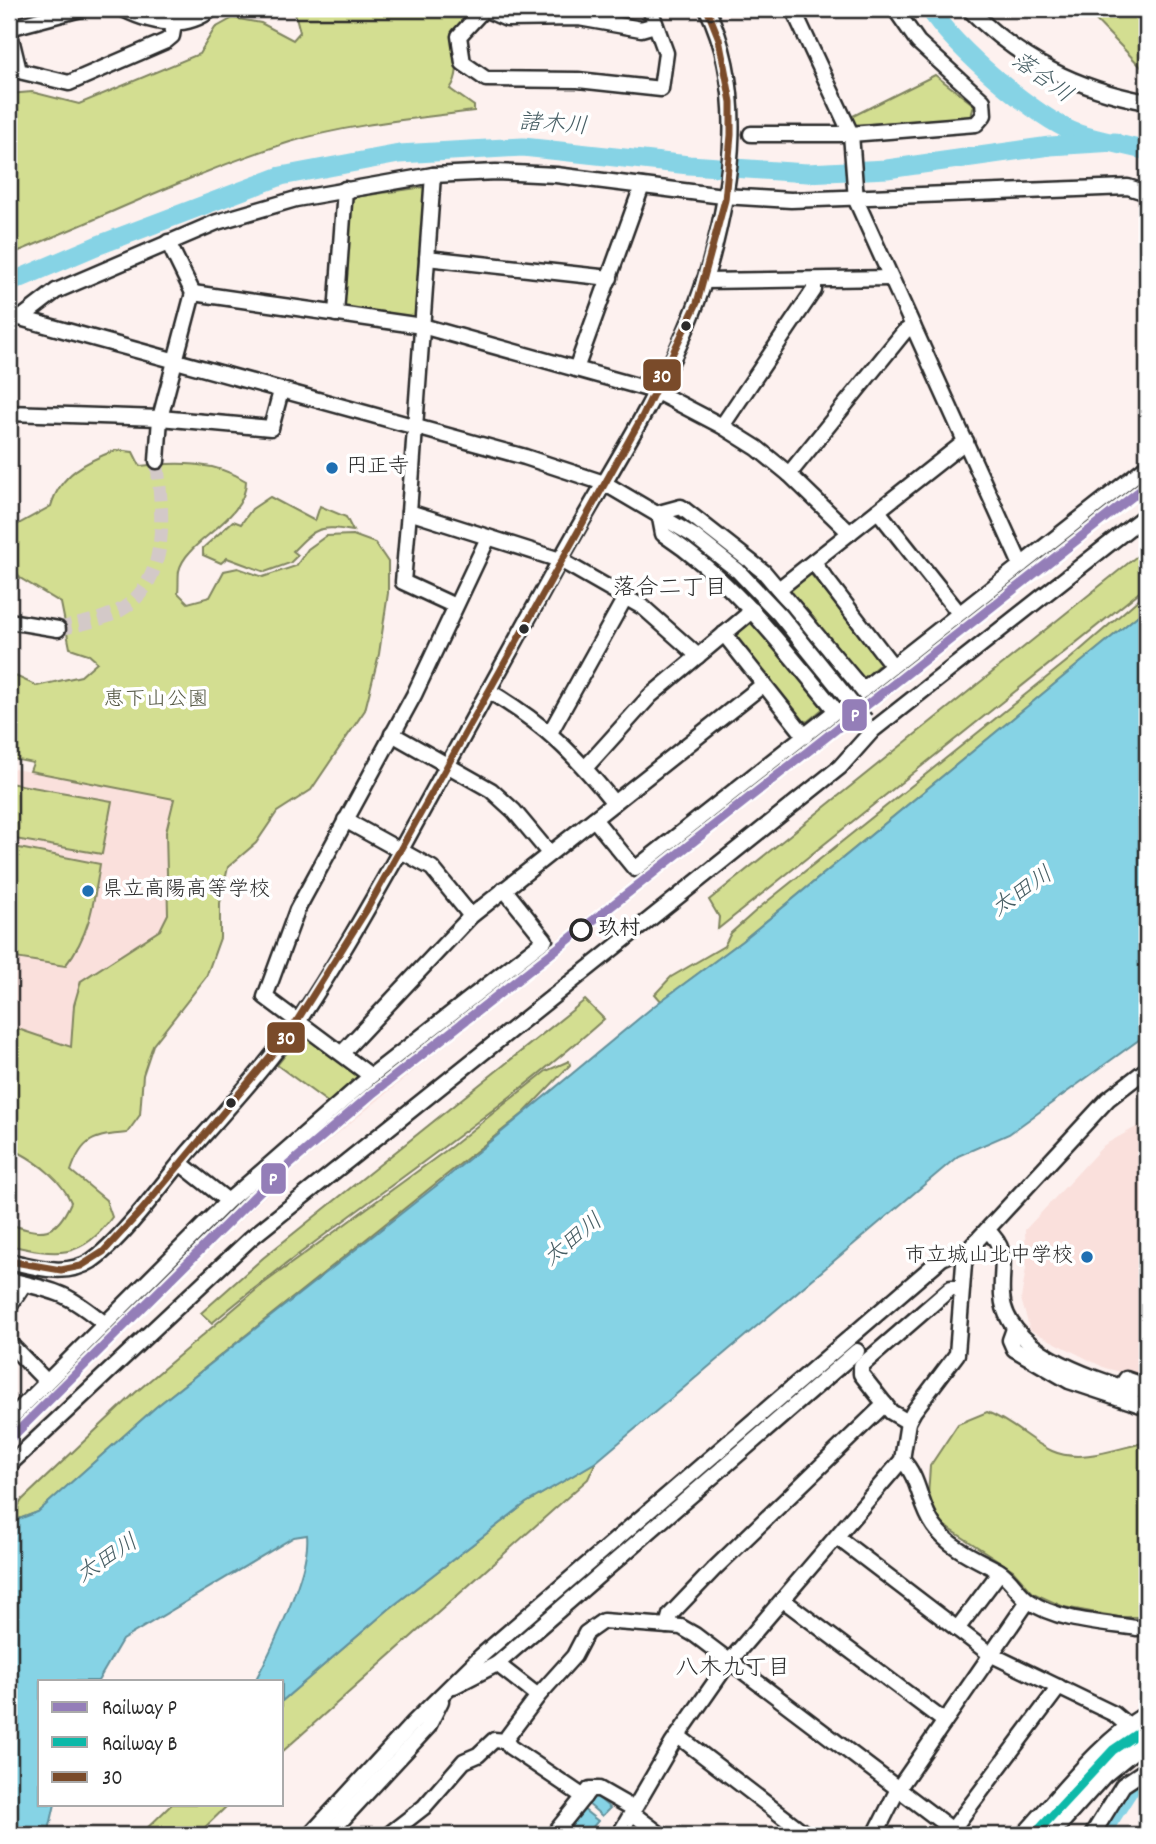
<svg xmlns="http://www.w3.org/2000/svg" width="1156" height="1844" viewBox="0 0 1156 1844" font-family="Dekko,'Klee One',sans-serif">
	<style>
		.built { fill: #fae0dc }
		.green { fill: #d3de91; stroke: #7f845e; stroke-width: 2 }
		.water { fill: #86d3e5; stroke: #62909b; stroke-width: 2 }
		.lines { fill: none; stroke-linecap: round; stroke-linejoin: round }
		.river { stroke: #86d3e5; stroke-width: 19 }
		.minor-tunnel { stroke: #d3c9c8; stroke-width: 14; stroke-dasharray: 14 7; stroke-linecap: butt }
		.minor-casing { stroke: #2b2b2b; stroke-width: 19 }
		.major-casing { stroke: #2b2b2b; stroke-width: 23 }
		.minor { stroke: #fff; stroke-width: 14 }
		.major { stroke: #fff; stroke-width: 18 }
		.minor-bridge-casing { stroke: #2b2b2b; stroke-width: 19; stroke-linecap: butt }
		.minor-bridge { stroke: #fff; stroke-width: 14 }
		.bus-1-casing { stroke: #fff; stroke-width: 12 }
		.bus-1 { stroke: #7a4b2a; stroke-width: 7 }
		.rail-1-casing { stroke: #fff; stroke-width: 14 }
		.rail-2-casing { stroke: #fff; stroke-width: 14 }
		.rail-1 { stroke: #947eb8; stroke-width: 9 }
		.rail-2 { stroke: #0bb9a9; stroke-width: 9 }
		.bus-dot { fill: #2b2b2b; stroke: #fff; stroke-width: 2.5 }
		.poi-dot { fill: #1f6fb2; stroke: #fff; stroke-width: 2.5 }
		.stop-dot { fill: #fff; stroke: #2b2b2b; stroke-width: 3.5 }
		.labels { text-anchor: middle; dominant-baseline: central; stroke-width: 7; stroke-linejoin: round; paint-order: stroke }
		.poi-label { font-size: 21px; fill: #2b2b2b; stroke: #fff; text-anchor: start }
		.park-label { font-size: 21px; fill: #555844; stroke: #fff }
		.stop-label { font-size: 21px; font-weight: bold; fill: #2b2b2b; stroke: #fff; text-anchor: start }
		.water-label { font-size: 23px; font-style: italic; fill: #465d63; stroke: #fff }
		.neighbourhood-label { font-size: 23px; fill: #2b2b2b; stroke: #fff }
		.line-badge { stroke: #fff; stroke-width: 2.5 }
		.badge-label { font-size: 19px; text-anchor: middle; font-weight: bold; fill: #fff }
	</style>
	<rect width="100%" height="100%" fill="#fdf1ef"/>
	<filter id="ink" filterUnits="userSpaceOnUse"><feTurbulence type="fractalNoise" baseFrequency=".0143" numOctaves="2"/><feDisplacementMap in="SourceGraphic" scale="14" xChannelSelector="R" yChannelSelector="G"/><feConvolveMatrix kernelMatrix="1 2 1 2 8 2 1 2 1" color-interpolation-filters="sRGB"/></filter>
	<g filter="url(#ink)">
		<g class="built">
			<polygon points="1147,477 1147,493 439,1050 286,1176 9,1447 9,1435 275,1168 378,1080"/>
			<polygon points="9,768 174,798 166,832 168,914 160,930 81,981 74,1005 71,1047 9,1026"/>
			<polygon points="1147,1121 1147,1379 1105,1368 1030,1330 1021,1299 1026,1268 1025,1230 1104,1145"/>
		</g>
		<g class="green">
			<path d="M294 9H473L454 32C455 51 462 73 450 89L474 106V111C412 119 350 124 290 142 194 172 103 218 9 255V94L32 92 79 104 199 54 215 28 233 18 261 23 293 40 300 32Z"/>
			<polygon points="1085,9 1147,9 1147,74 1145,71"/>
			<polygon points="935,75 974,105 971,117 853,125 849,118"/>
			<polygon points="424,187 427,190 417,320 341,310 352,201 355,197"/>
			<path d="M116 450 133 452 140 466C176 462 215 461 246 481 246 522 186 539 179 571 178 577 179 586 178 593L188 603 210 597 224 571 238 568 263 577 296 566 308 549 326 536 353 535 375 543 388 562V593L379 654 365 710 311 790 277 812 256 843 228 867 220 903V938L206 977 153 1045 143 1075 140 1115 127 1133C94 1136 82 1138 71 1171L106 1200 112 1217C82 1260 56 1256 9 1245V1224C42 1235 56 1237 71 1202 62 1181 39 1163 20 1153L9 1160V1026L71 1047 74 1005 81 981 160 930 168 914 166 832 174 799 30 771 33 763 9 758V673L37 686 81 676 97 662 88 654 70 648 61 603 20 578 9 557V542L15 526 51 506C60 474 87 461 116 450Z"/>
			<path d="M270 497 315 521 320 506 346 517 353 531C320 525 316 527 293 551L298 555 290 563 265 572 227 558 221 563 203 555V548L233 521 241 524 252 509Z"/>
			<polygon points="1147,548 1147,586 718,929 719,917 709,900"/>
			<polygon points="810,573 882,662 862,680 787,592 787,589"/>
			<polygon points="1147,592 1147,608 742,941 661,1001 655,994 671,977 724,946 731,933 759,908 1071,658"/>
			<polygon points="753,620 826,706 808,721 800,722 734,638 735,633"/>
			<polygon points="9,783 112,801 102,854 9,838"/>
			<path d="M9 846 100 864C94 902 90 935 65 966L9 957Z"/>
			<path d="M585 1000 604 1019C480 1129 339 1217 212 1323L201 1313 263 1258Z"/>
			<polygon points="303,1033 360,1074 360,1079 330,1104 277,1065"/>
			<polygon points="569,1061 570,1065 524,1113 156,1407 38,1512 16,1520 14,1513 22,1500 135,1393 263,1284 452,1146 546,1071"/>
			<path d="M987 1412C1013 1422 1029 1441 1052 1451 1081 1464 1118 1448 1147 1442V1617H1119L1064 1607 1033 1593 1013 1570 942 1524 928 1496 930 1466 958 1424Z"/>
			<polygon points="596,1462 588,1479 282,1752 282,1701 389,1609 526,1503"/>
			<polygon points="172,1804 229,1804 197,1835 140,1835"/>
		</g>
		<g class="water">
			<path d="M1147 608V1034L1009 1134 958 1156 596 1462 526 1503 389 1609 282 1701V1681H255C272 1649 311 1569 307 1535L294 1537 122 1640 98 1681H40V1804H55L48 1835H9V1523L38 1512 156 1407 446 1178 654 1006 742 941Z"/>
			<polygon points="595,1795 610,1808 602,1816 587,1803"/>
			<polygon points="583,1809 598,1821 586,1835 561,1835"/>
		</g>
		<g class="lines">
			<g class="river">
				<path d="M930 9C951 45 1038 120 1079 134 1101 141 1125 145 1147 151"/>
				<polyline points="9,283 96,246 281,176 399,154 523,147 689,165 807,173 887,169 1050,146 1115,142"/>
				<polyline points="1100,1835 1131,1786"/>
			</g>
			<path class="minor-tunnel" d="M58 629C82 623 114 619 133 601 171 566 161 505 157 461"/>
			<g class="minor-casing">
				<g id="minor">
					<path d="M123 9C153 24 185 30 212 9"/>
					<polyline points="650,9 666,53 661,89 578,80 486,79 463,63 459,36 484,9 507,19 579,18 641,29 655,25"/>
					<polyline points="793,9 851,134 856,200 1021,565"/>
					<path d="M969 9C1019 60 1077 89 1147 102"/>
					<polyline points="9,28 81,9"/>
					<polyline points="9,30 19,71 69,83 166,41 172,36 174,24"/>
					<polyline points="751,134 851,134 976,124 984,115 983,101 918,42 895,9"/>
					<polyline points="433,175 409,512 560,560 644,608 698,656"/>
					<polyline points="427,258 610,278"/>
					<polyline points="704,281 891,278"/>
					<polyline points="193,293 422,326 655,391 722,426 757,448 789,474 850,533"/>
					<polyline points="336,314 345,189"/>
					<polyline points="9,315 525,457 604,483 694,536 738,571"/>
					<polyline points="21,318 56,291 217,222 296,199 433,175 496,172 556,175 723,196 791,200 1128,187 1147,193"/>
					<polyline points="576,369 642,186"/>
					<polyline points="9,413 160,418 271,428 281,391"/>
					<polyline points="722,426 814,290 814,280"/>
					<polyline points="157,461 160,418 193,293 168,242"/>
					<polyline points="789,474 904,332 913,326"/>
					<polyline points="878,511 959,613"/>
					<polyline points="409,512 403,582 455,606"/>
					<polyline points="813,562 892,665"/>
					<polyline points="780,588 966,441"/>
					<polyline points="9,621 58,629"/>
					<polyline points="724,634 805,736"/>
					<path d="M836 711C783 647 734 581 663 534L659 513 681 507 764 572 863 690"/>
					<polyline points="551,731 626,596"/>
					<polyline points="392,734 491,790 514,811 549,853"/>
					<polyline points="586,767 650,696 753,610"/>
					<polyline points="614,803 764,684"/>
					<polyline points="594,819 635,869 1147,466"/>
					<polyline points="345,820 432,868 471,916"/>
					<path d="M343 1052 471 916 614 803C574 753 544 724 489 691"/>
					<polyline points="371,1076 265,997 297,910 414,695 488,538"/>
					<polyline points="180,1163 228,1201"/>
					<path d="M987 1230C1011 1252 1000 1266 1002 1295 1005 1351 1089 1377 1134 1391"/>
					<path d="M9 1261C35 1267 66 1277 91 1261 120 1242 164 1182 188 1153 227 1109 267 1066 301 1017 338 962 370 904 403 846 455 752 506 658 558 564 611 466 679 371 710 263 733 181 745 88 707 9"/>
					<path d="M9 1280C57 1291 66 1292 105 1324"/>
					<polyline points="9,1307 24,1284"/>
					<polyline points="1014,1329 1010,1340 1014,1349 1069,1381 1147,1407"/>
					<polyline points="9,1343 46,1381"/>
					<polyline points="1121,1387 1126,1379 1146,1386 1147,1397"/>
					<polyline points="9,1420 228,1201 371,1076 545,940 504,889"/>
					<polyline points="908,1422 891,1412 861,1374 861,1366 951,1288 962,1288"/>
					<path d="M902 1460C920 1478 919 1505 934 1526 949 1548 977 1559 999 1571 1012 1579 1017 1593 1029 1601 1057 1621 1104 1623 1137 1628L1147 1627"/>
					<polyline points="9,1465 251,1238 840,767 873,730 1147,514"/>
					<polyline points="838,1538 990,1654 1114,1714 1127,1725"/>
					<polyline points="783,1600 944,1721"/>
					<polyline points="667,1626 670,1615 715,1568 885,1404"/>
					<polyline points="957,1629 1000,1572"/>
					<polyline points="497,1664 538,1696"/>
					<polyline points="454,1686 497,1664 857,1351"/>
					<polyline points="678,1736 807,1835"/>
					<polyline points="584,1797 510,1747 506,1741 508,1736 538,1696 574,1656 586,1633 603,1621 681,1627 695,1635 959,1835"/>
					<polyline points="632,1813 661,1835"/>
					<polyline points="952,1830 1059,1687"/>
					<polyline points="310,1835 414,1722 481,1656 942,1258 951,1254 967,1254"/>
					<polyline points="328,1835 428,1727 441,1701"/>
					<polyline points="388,1835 424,1807 464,1761 478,1755 494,1740 506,1741"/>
					<polyline points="553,1835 590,1789 599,1789 634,1809"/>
					<polyline points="619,1835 672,1744 729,1662 902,1460 908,1422 914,1411 957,1354 964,1264 970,1248 1108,1099 1147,1069"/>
					<polyline points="875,1835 898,1789 1028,1601"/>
					<path d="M1023 1835C1062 1793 1098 1743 1147 1713"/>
					<polyline points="1092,1835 1123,1785 1147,1769"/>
				</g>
			</g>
			<g class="major-casing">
				<polyline id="major" points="1048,1835 1103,1774 1147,1738"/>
			</g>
			<use href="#minor" class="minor"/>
			<use href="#major" class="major"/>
			<g class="minor-bridge-casing">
				<polyline id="minor-bridge" points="738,571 780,615 865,720"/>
			</g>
			<use href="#minor-bridge" class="minor-bridge"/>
			<g class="bus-1-casing">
				<polyline id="bus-1" points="9,1261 61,1270 81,1266 103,1252 141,1211 288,1035 366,911 642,417 697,303 725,200 731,135 731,102 719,39 707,9"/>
			</g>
			<use href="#bus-1" class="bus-1"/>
			<g class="rail-1-casing">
				<polyline id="rail-1" points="9,1440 269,1182 372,1094 1147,485"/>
			</g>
			<g class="rail-2-casing">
				<polyline id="rail-2" points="1034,1835 1113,1750 1147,1727"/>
			</g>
			<use href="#rail-1" class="rail-1"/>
			<use href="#rail-2" class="rail-2"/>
		</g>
	</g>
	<g class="bus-dot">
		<circle cx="686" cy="326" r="6"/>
		<circle cx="524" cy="629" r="6"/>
		<circle cx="231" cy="1103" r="6"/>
	</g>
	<g class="poi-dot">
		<circle cx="332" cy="468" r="7"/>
		<circle cx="88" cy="891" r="7"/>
		<circle cx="1087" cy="1257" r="7"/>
	</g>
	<circle class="stop-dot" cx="581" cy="930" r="10"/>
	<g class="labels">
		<g class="poi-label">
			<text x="346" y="468">円正寺</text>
			<text x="102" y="891">県立高陽高等学校</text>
			<text x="1073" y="1257" text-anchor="end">市立城山北中学校</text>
		</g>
		<g class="park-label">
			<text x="156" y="701">恵下山公園</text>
		</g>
		<g class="stop-label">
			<text x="598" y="930">玖村</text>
		</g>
		<g class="water-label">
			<text transform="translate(1041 79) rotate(36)">落合川</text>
			<text transform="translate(553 126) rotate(4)">諸木川</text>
			<text transform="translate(1023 893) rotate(-35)">太田川</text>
			<text transform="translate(574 1241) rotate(-39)">太田川</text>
			<text transform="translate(108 1560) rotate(-33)">太田川</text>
		</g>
		<g class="neighbourhood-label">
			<text x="670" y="589">落合二丁目</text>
			<text x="733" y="1669">八木九丁目</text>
		</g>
	</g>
	<g class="line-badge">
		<rect x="642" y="358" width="40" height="34" rx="7" fill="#7a4b2a"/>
		<rect x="841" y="698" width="27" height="34" rx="7" fill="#947eb8"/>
		<rect x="266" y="1021" width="40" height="33" rx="7" fill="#7a4b2a"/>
		<rect x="260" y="1162" width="27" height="33" rx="7" fill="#947eb8"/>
	</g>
	<g class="badge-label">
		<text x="662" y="382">30</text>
		<text x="855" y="721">P</text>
		<text x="286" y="1044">30</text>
		<text x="273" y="1185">P</text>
	</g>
	<rect width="1156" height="1844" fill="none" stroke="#fff" stroke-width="35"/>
	<rect x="18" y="18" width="1121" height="1809" fill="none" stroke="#2b2b2b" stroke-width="2.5" filter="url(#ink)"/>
	<rect x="38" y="1680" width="245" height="126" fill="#ffffff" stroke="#aaaaaa" stroke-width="2"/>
	<rect x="52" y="1702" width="35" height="10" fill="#947eb8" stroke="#aaaaaa" stroke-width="2"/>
	<text x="102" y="1714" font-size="21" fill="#2b2b2b">Railway P</text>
	<rect x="52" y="1737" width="35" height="10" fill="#0bb9a9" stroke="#aaaaaa" stroke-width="2"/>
	<text x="102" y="1750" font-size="21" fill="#2b2b2b">Railway B</text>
	<rect x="52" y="1772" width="35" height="10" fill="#7a4b2a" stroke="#aaaaaa" stroke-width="2"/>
	<text x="102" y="1784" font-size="21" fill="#2b2b2b">30</text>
</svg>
